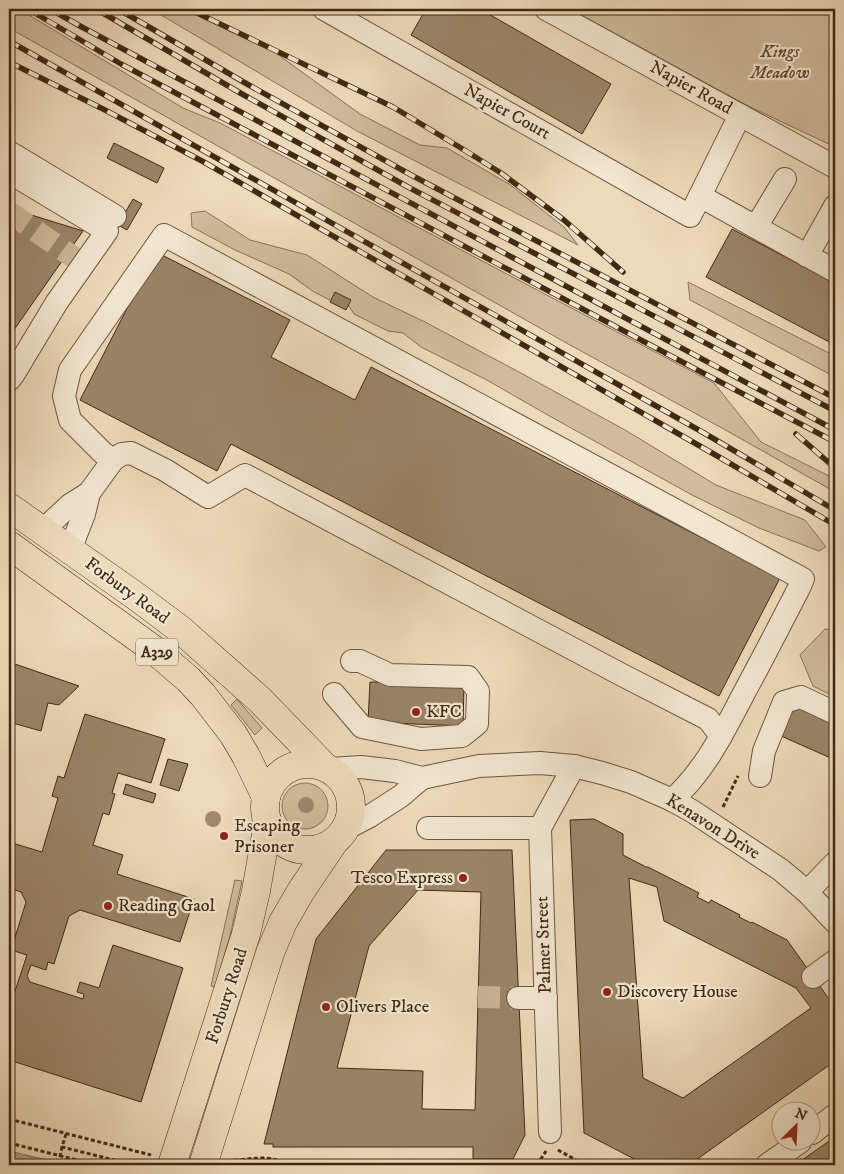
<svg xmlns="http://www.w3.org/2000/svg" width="844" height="1174" viewBox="0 0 844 1174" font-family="'IM FELL DW Pica',serif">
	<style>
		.green { fill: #d0bc9d; stroke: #887258 }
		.water { fill: #b39d81; stroke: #856e55 }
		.building { fill: #9a8569; stroke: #412812; fill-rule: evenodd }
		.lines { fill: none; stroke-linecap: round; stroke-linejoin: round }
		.minor-tunnel { stroke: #cbb698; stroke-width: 22; stroke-dasharray: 22 11; stroke-linecap: butt }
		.minor-casing { stroke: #6c543c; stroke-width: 24 }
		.major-casing { stroke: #412812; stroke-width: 29 }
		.path { stroke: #412812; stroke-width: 3; stroke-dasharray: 4 2.5; stroke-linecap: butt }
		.minor { stroke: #f3e7d2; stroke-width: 22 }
		.major { stroke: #eddaba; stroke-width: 28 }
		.rail-casing { stroke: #412812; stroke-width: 5.5 }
		.rail { stroke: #f3e7d2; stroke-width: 4; stroke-dasharray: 11; stroke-linecap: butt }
		.tree { fill: #9e896d }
		.poi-dot { fill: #8f2418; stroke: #f3e7d2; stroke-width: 2 }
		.labels { text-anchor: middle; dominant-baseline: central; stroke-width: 4.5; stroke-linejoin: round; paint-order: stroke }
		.shield { fill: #f3e7d2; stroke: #76614c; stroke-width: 1 }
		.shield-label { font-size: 16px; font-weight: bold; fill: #412812 }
		.park-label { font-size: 18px; font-style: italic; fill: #5e462e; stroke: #f3e7d2 }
		.street-label { font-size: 18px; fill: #412812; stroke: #f3e7d2 }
		.poi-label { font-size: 18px; fill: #412812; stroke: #f3e7d2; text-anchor: start }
	</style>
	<rect width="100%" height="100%" fill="#eddaba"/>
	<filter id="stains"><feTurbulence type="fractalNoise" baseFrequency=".004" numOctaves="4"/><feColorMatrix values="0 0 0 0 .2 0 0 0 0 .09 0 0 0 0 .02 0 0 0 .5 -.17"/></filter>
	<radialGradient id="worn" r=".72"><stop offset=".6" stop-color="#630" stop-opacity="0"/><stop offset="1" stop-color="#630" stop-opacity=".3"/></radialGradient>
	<g class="green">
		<polygon points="9,9 19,9 183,108 220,123 714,383 761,442 835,479 835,492 722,428 570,345 9,28"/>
		<polygon points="151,9 185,9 273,51 360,114 420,145 447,148 509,184 564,227 578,245 357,131"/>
		<polygon points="570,9 835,9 835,147 746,105"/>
		<polygon points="205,211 250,240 307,255 373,297 425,322 519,372 625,430 716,485 805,520 826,547 819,551 759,528 692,495 553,418 485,379 421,347 403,333 388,331 354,314 349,306 336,303 314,292 289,274 235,250 192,227 191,213"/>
		<polygon points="688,282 835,356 835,377 690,300"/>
		<polygon points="825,629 835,630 835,697 813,686 800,655"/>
		<polygon points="237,699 262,728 255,735 231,705"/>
		<circle cx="305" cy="806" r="23"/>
		<polygon points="235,880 242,881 230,936 215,987 211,986"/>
	</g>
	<polygon class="water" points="9,1151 68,1165 9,1165"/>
	<g class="building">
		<polygon points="426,9 480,9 611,84 582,134 411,35"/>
		<polygon points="114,143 164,168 157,183 107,158"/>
		<polygon points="133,199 142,204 127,230 118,225"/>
		<polygon points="9,208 83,231 9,337"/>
		<polygon points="732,229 835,283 835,345 706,277"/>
		<polygon points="156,252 290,320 271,357 355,400 371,367 780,578 719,696 231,444 217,471 80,400"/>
		<polygon points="335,292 351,300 346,310 330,302"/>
		<polygon points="9,662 79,686 59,705 48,703 41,731 9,722"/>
		<polygon points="370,682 464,683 463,726 368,722"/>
		<polygon points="795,699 835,717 835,760 779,735"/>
		<polygon points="85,714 165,739 151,783 118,773 112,793 115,794 109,815 103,813 93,845 123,855 117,874 194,899 180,942 80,910 69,916 54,964 48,962 46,970 31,965 27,976 30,982 83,999 84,994 77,992 80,982 99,988 113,945 183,968 141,1102 9,1060 9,1009 27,955 11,950 26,902 21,892 9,888 9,842 42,852 58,798 52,796 58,776 64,778"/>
		<polygon points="168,759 188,764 179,791 160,785"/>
		<polygon points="126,784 156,794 153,803 123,794"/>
		<path d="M594 819 623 834V855L646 867H648L699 893 697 897 709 903 711 900 740 915 739 917 751 923 752 922 787 940 829 999 833 996 835 999V1061L689 1165H646L584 1133 570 820ZM629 878 657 887 664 921 796 988 811 1008 683 1098 643 1078Z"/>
		<path d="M386 850H512L525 1135 513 1159H473V1147H273V1144H264L316 939ZM418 890 481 892 475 1110 422 1109 423 1071 337 1068 369 946Z"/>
		<polygon points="835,1137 835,1165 795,1165 822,1146"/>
	</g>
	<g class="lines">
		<g class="minor-tunnel">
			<polyline points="9,212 83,264"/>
			<polyline points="478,997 518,998"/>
		</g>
		<g class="minor-casing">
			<g id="minor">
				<polyline points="324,9 690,216 740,115"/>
				<polyline points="546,9 835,167"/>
				<polyline points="9,152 115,216"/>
				<polyline points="9,172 107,231 57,302 13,375 9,380"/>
				<polyline points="700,196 835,271"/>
				<polyline points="756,227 785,179"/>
				<polyline points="807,256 835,206"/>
				<path d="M113 460 103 453 70 420 64 396 70 370 164 235 803 579 799 588C781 623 763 658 744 693 724 731 705 771 672 800"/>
				<polyline points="42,531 70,505 89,493 113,460 122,454 131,453 165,470 208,497 245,475 624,676 708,719 721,736"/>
				<polyline points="70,550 84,514 89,493"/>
				<polyline points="334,694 362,727 421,739 462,736 477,724 478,691 468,677 390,675 360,661 352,661"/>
				<polyline points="330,769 361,767 395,771 422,778 479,766 540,763 574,766 602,773 631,782 672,800 692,811 781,870 807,892 835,922"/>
				<polyline points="760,776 764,751 784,702 801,697 835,713"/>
				<polyline points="347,828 370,816 401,796 422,778"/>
				<polyline points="428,828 540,828"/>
				<polyline points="807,892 835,863"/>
				<polyline points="813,977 835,961"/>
				<polyline points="518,998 546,998"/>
				<polyline points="550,1132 540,828 574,766"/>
				<polyline points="812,1133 835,1115"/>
				<polyline points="767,1165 800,1142"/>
			</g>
		</g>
		<g class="major-casing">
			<g id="major">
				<polyline points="9,507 137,597 181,630 260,700 324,766"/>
				<polyline points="9,545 153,649 188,679 203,695 233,734 246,756 266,797"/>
				<circle cx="308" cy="807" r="43"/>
				<polyline points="172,1165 246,934 256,891 268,823"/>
				<polyline points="203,1165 270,953 283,922 301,891 334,842"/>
			</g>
		</g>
		<g class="path">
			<polyline points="723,807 738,776"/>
			<polyline points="9,1119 151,1155"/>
			<polyline points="66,1134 62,1147 134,1165"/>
			<polyline points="9,1143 97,1165"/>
			<polyline points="558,1150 585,1165"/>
			<polyline points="60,1157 62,1147"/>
			<path d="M228 1161C246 1160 272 1153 286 1165"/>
			<polyline points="537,1165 546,1151"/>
		</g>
		<use href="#minor" class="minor"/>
		<use href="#major" class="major"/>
		<g class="rail-casing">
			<g id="rail">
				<polyline points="28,9 121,64 705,374 835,442"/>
				<polyline points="50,9 80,26 835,430"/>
				<polyline points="96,9 242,94 408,187 835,411"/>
				<polyline points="118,9 247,84 413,176 835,398"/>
				<polyline points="189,9 393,107 461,148 501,173 564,220 623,272"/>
				<polyline points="9,41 704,433 835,510"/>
				<polyline points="9,62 105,110 202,161 719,457 835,525"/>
				<polyline points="796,434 835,468"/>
			</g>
		</g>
		<use href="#rail" class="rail"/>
	</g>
	<g class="tree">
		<circle cx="306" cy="805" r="8"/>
		<circle cx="213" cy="819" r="8"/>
	</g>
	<g class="poi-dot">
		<circle cx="416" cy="712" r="5"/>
		<circle cx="224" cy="836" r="5"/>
		<circle cx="463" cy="878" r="5"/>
		<circle cx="108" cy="906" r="5"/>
		<circle cx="607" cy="992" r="5"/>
		<circle cx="326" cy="1007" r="5"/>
	</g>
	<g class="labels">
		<rect class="shield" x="136" y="638.5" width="42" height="27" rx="4"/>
		<g class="shield-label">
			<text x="157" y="652">A329</text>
		</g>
		<g class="park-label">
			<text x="780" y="52">Kings<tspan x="780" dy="21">Meadow</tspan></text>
		</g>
		<g class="street-label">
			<text transform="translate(691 88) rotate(29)">Napier Road</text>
			<text transform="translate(507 112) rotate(29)">Napier Court</text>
			<text transform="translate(127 591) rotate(36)">Forbury Road</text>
			<text transform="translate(713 827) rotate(32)">Kenavon Drive</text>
			<text transform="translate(544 945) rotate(-92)">Palmer Street</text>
			<text transform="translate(227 996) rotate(-72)">Forbury Road</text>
		</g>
		<g class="poi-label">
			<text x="426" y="712">KFC</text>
			<text x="234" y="826">Escaping<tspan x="234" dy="21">Prisoner</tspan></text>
			<text x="453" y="878" text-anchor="end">Tesco Express</text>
			<text x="118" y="906">Reading Gaol</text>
			<text x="617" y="992">Discovery House</text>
			<text x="336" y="1007">Olivers Place</text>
		</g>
	</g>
	<rect width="844" height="1174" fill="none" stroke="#eddaba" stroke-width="30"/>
	<rect x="10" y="10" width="824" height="1154" fill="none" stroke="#412812" stroke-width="2.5"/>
	<rect x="15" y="15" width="814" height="1144" fill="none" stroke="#412812"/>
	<g transform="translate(796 1126) rotate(24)"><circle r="24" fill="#f3e7d2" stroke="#ac9b85"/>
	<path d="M0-4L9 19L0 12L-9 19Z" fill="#8f2418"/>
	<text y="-8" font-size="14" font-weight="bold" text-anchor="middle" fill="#412812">N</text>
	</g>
	<rect width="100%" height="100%" filter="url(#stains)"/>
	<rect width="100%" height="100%" fill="url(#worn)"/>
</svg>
